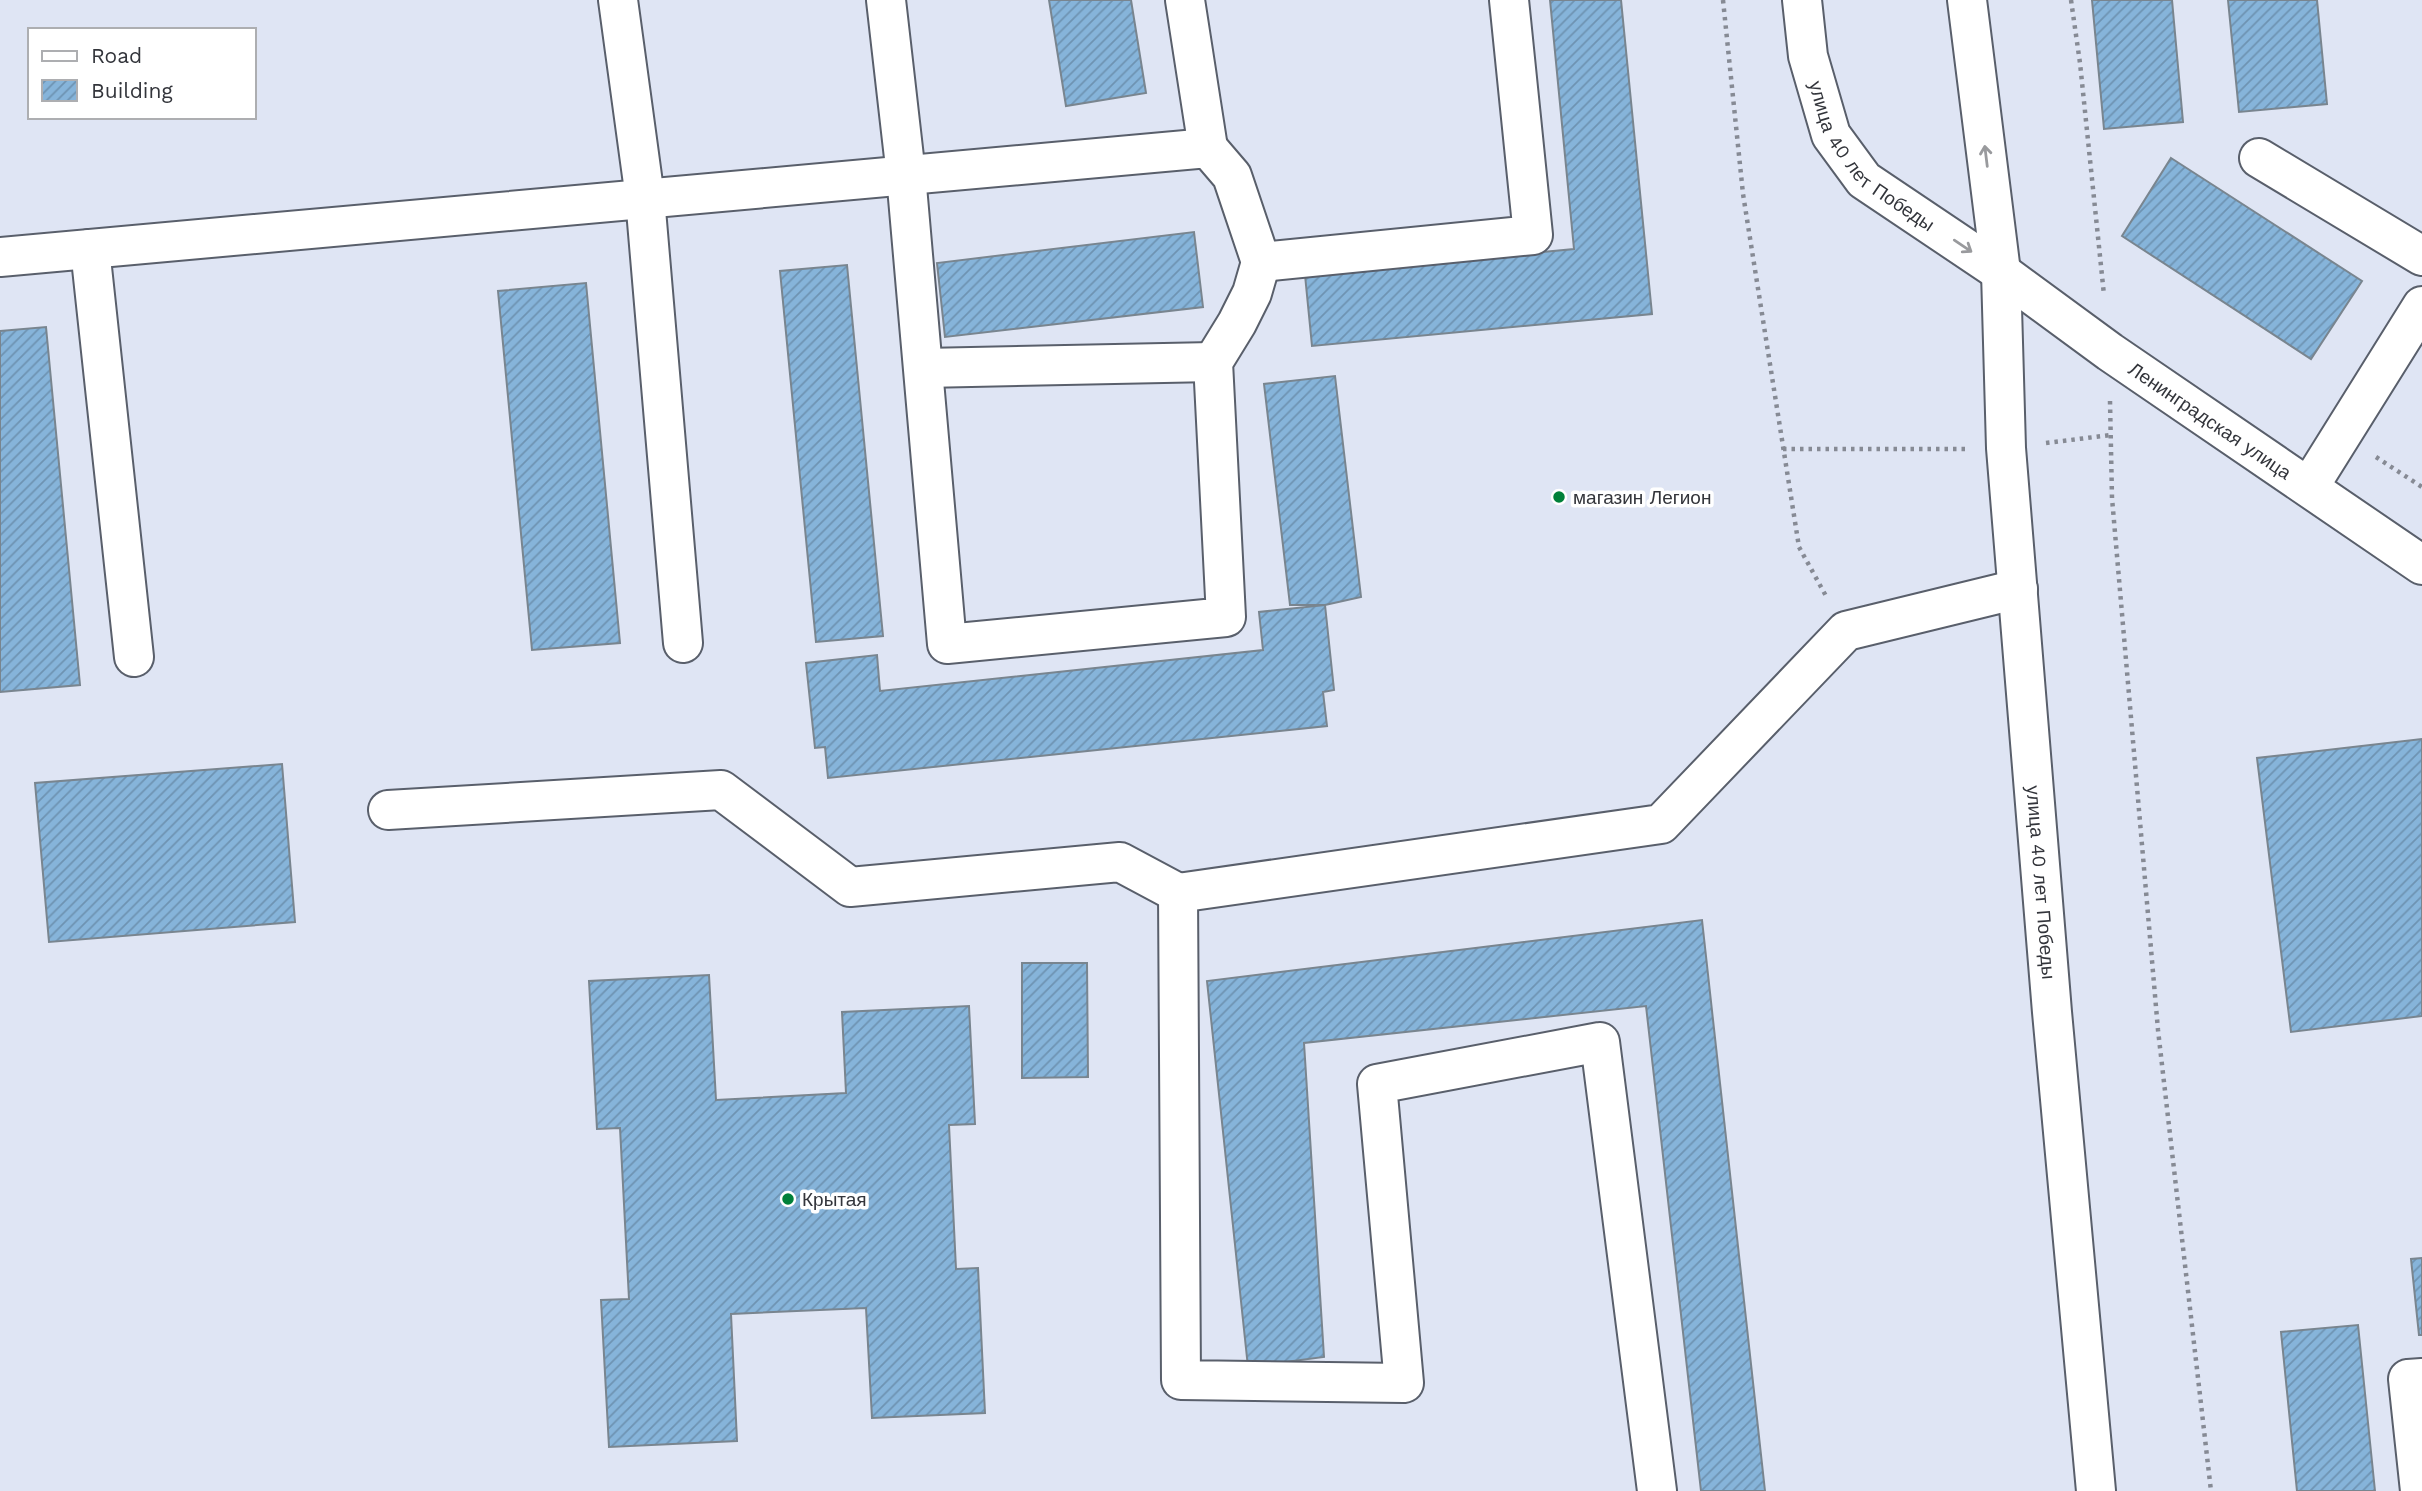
<svg xmlns="http://www.w3.org/2000/svg" width="2422" height="1491" viewBox="0 0 2422 1491" font-family="'Work Sans',sans-serif">
	<style>
		.building { fill: url(#building-hatch); stroke: #79858f; stroke-width: 2 }
		.lines { fill: none; stroke-linecap: round; stroke-linejoin: round }
		.minor-casing { stroke: #595f6b; stroke-width: 42 }
		.path { stroke: #868a94; stroke-width: 4.5; stroke-dasharray: 3.5 5; stroke-linecap: butt }
		.minor { stroke: #fff; stroke-width: 38 }
		.oneway { stroke: #999a9d }
		.poi-dot { fill: #008039; stroke: #fff; stroke-width: 2.5 }
		.labels { text-anchor: middle; dominant-baseline: central; stroke-width: 7; stroke-linejoin: round; paint-order: stroke }
		.street-label { font-size: 19px; fill: #33353b; stroke: #fff }
		.poi-label { font-size: 19px; fill: #33353b; stroke: #fff; text-anchor: start }
	</style>
	<defs>
		<pattern id="building-hatch" width="6" height="6" patternUnits="userSpaceOnUse" patternTransform="scale(1.75)"><rect width="6" height="6" fill="#86b4da"/><path d="M-1 1l2-2M0 6l6-6M5 7l2-2" fill="none" stroke="#6e93b2"/></pattern>
	</defs>
	<rect width="100%" height="100%" fill="#dfe5f4"/>
	<g class="building">
		<polygon points="1049,0 1131,0 1146,93 1066,106"/>
		<polygon points="1550,0 1621,0 1652,314 1312,346 1305,275 1574,249"/>
		<polygon points="2092,0 2172,0 2183,122 2104,129"/>
		<polygon points="2228,0 2317,0 2327,104 2239,112"/>
		<polygon points="2171,158 2362,281 2311,359 2122,236"/>
		<polygon points="1194,232 1203,307 945,337 937,263"/>
		<polygon points="847,265 883,636 816,642 780,271"/>
		<polygon points="586,283 620,643 532,650 498,291"/>
		<polygon points="46,327 80,685 0,692 0,331"/>
		<polygon points="1335,376 1361,597 1325,605 1290,605 1264,384"/>
		<polygon points="1325,605 1334,690 1323,692 1327,726 828,778 825,747 815,748 806,663 877,655 880,691 1263,650 1259,612"/>
		<polygon points="2422,739 2422,1016 2291,1032 2257,758"/>
		<polygon points="282,764 295,922 49,942 35,783"/>
		<polygon points="1702,920 1765,1491 1701,1491 1646,1006 1304,1043 1324,1357 1248,1367 1207,981"/>
		<polygon points="1022,963 1087,963 1088,1077 1022,1078"/>
		<polygon points="709,975 716,1100 846,1093 842,1012 969,1006 975,1124 949,1125 956,1269 978,1268 985,1413 872,1418 866,1308 731,1314 737,1441 609,1447 601,1300 629,1299 620,1128 597,1129 589,981"/>
		<polygon points="2422,1258 2422,1335 2419,1335 2411,1259"/>
		<polygon points="2358,1325 2375,1491 2297,1491 2281,1332"/>
	</g>
	<g class="lines">
		<g class="minor-casing">
			<g id="minor">
				<polyline points="618,0 645,198 683,643"/>
				<polyline points="886,0 906,175 947,644 1226,617 1213,362 1237,323 1252,293 1261,262"/>
				<polyline points="1185,0 1208,148"/>
				<path id="s1" d="M1802 0 1808 56 1831 135 1864 180 2001 272 2110 352 2422 565"/>
				<path id="s2" d="M1967 0 2001 272 2006 448 2052 1012 2096 1491"/>
				<polyline points="2259,158 2422,256"/>
				<polyline points="90,249 134,657"/>
				<polyline points="0,257 1208,148 1232,176 1261,262 1533,235 1509,0"/>
				<polyline points="924,368 1213,362"/>
				<polyline points="2309,487 2422,306"/>
				<polyline points="388,810 721,790 850,887 1120,862 1178,893"/>
				<polyline points="1657,1491 1600,1042 1377,1084 1404,1383 1181,1380 1178,893 1661,824 1846,631 2018,589"/>
				<polyline points="2420,1491 2408,1379 2422,1378"/>
			</g>
		</g>
		<g class="path">
			<polyline points="1723,0 1743,194 1799,547 1826,596"/>
			<polyline points="2071,0 2080,63 2104,295"/>
			<polyline points="2110,401 2112,498 2158,1030 2211,1491"/>
			<polyline points="2046,443 2111,435"/>
			<polyline points="1783,449 1967,449"/>
			<polyline points="2376,457 2422,487"/>
		</g>
		<use href="#minor" class="minor"/>
	</g>
	<defs><path id="oneway-shaft" d="M-6 0H5M1.5-3L5.5 0L1.5 3" fill="none" stroke-width="1.6" stroke-linecap="round" stroke-linejoin="round" transform="scale(1.75)"/></defs>
	<g class="oneway">
		<use href="#oneway-shaft" transform="translate(1986 156) rotate(-97)"/>
		<use href="#oneway-shaft" transform="translate(1963 246) rotate(34)"/>
	</g>
	<g class="poi-dot">
		<circle cx="1559" cy="497" r="7"/>
		<circle cx="788" cy="1199" r="7"/>
	</g>
	<g class="labels">
		<g class="street-label">
			<text stroke="none"><textPath href="#s1" startOffset="180">улица 40 лет Победы</textPath></text>
			<text stroke="none"><textPath href="#s1" startOffset="616">Ленинградская улица</textPath></text>
			<text stroke="none"><textPath href="#s2" startOffset="886">улица 40 лет Победы</textPath></text>
		</g>
		<g class="poi-label">
			<text x="1573" y="497">магазин Легион</text>
			<text x="802" y="1199">Крытая</text>
		</g>
	</g>
	<rect x="28" y="28" width="228" height="91" fill="#ffffff" stroke="#adaeb1" stroke-width="2"/>
	<rect x="42" y="51" width="35" height="10" fill="#ffffff" stroke="#adaeb1" stroke-width="2"/>
	<text x="91" y="63" font-size="21" fill="#33353b">Road</text>
	<rect x="42" y="80" width="35" height="21" fill="url(#building-hatch)" stroke="#adaeb1" stroke-width="2"/>
	<text x="91" y="98" font-size="21" fill="#33353b">Building</text>
</svg>
